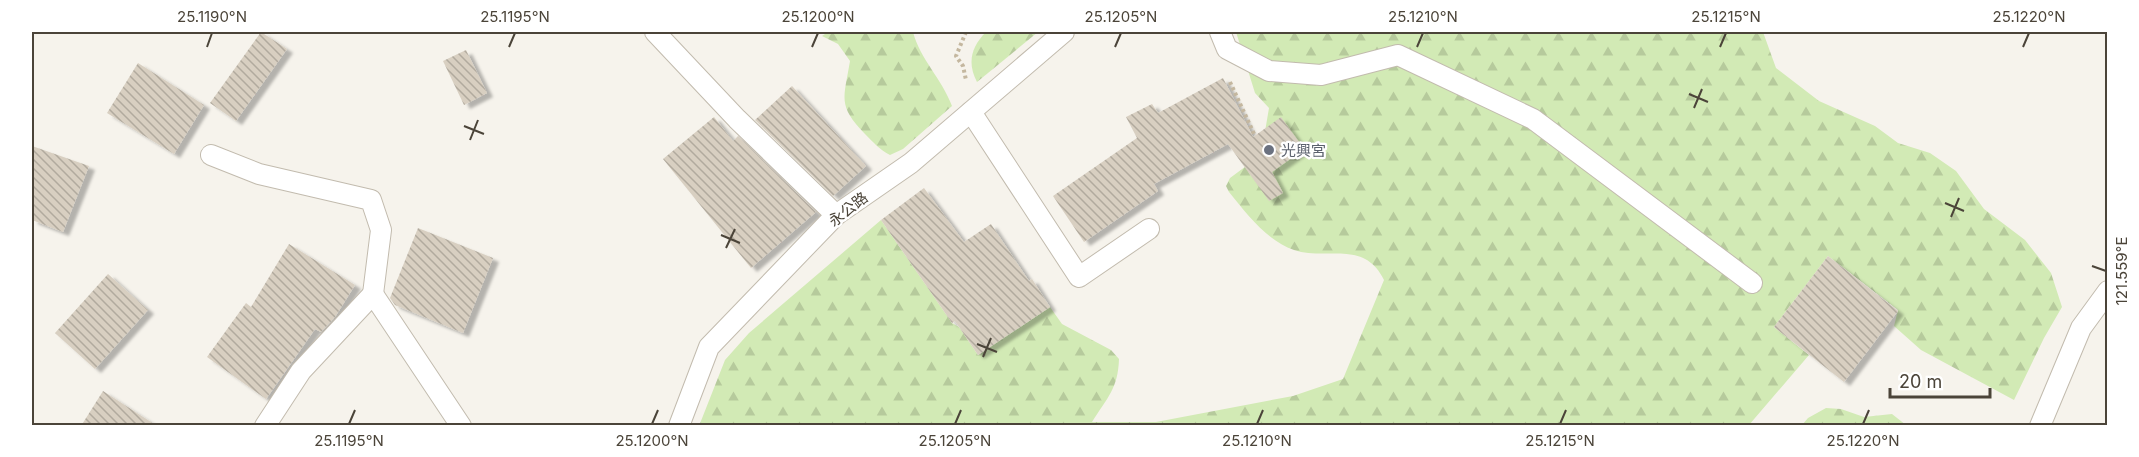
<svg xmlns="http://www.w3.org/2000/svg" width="2139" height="457" viewBox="0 0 2139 457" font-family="Inter,'Noto Sans TC',sans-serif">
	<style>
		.forest { fill: url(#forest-firs) }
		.building { fill: url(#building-back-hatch); filter: url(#shadow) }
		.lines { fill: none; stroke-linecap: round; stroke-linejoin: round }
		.service-casing { stroke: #c2bbae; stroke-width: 22 }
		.path { stroke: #c4b79f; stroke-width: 4; stroke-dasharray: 3 3; stroke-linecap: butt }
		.service { stroke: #fff; stroke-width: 20 }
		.ticks { fill: none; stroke: #4b4439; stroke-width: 2 }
		.worship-dot { fill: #6b7280; stroke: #fff; stroke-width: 2 }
		.labels { text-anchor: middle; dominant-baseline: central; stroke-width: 4.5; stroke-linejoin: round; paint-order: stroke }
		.worship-label { font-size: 15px; fill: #5b616d; stroke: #fff; text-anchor: start }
		.street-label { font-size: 15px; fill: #4b4439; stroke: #fff }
		.neatline { fill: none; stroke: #4b4439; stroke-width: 2 }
		.ticks-label { font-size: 15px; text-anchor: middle; fill: #4b4439 }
	</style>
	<defs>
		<pattern id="forest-firs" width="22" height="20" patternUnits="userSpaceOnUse" patternTransform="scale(1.5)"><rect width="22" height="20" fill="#d2eab5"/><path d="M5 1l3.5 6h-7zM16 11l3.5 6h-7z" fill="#b6ca9c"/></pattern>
		<pattern id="building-back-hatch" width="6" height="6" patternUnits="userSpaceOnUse" patternTransform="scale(1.5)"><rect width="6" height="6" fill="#d8cfc1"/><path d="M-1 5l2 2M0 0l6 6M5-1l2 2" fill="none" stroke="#b1aa9e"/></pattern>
		<filter id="shadow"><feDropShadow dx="6" dy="4" stdDeviation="1.5" flood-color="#0004"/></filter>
	</defs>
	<rect width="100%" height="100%" fill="#f6f3ec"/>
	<g class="forest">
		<path d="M828 32H913C920 59 942 79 952 106L903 149 890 155C880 150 873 142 865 134 837 105 844 98 850 61L838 44 822 36Z"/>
		<path d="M986 32H1038L977 82C967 63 971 47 986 32Z"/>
		<path d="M1236 32H1763L1776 68 1819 101 1875 126 1898 143 1930 153 1956 171 1984 209 2025 240 2051 273 2062 307 2044 338 2014 400 1921 350 1894 326 1898 310 1828 256 1774 327 1809 355 1749 425 699 426 725 360 749 333 881 220 952 323 959 327 978 355 1050 307 1062 324 1111 350 1119 359C1118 389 1107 398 1092 422H1156L1293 396 1343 379 1384 280C1364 239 1327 261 1294 250 1266 240 1247 214 1229 192L1226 186 1230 178 1261 155 1269 108 1255 93Z"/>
		<polygon points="1826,408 1841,409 1864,417 1892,414 1906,425 1802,425 1808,418"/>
	</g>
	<g class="building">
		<polygon points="261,32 287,49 236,121 210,103"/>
		<polygon points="466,50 487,93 464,105 443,61"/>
		<polygon points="138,63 204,105 174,154 107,113"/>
		<polygon points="1223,78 1253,137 1281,117 1304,149 1272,172 1283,193 1269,201 1228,144 1154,184 1158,191 1084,242 1053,196 1137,138 1126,117 1152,104 1158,113"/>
		<polygon points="792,86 866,166 833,196 755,120"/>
		<polygon points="714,117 733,141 738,136 816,212 751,268 663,159"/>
		<polygon points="32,146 89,166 63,232 32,220"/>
		<polygon points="924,188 964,242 991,224 1029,281 1032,279 1050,307 978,355 955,321 952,323 881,220"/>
		<polygon points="418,228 493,258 463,333 395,305 390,298"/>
		<polygon points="289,244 355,285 335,317 321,332 315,329 266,399 207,357 246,303 251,307"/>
		<polygon points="1828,256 1898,311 1844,382 1774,327"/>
		<polygon points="108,274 148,310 95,369 55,333"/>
		<polygon points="103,391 157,426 81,426"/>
	</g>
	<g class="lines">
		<g class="service-casing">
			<g id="service">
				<polyline points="655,32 737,119 836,215"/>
				<polyline points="1220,32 1227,49 1269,71 1321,75 1398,55 1533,119 1752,283"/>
				<polyline points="971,112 1079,277 1149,229"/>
				<polyline points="211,155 259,174 371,200 381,230 373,294"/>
				<polyline points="265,426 301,371 373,294 461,426"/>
				<polyline points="679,426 709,347 836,215 911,163 1064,32"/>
				<polyline points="2040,426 2081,328 2108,291"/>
			</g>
		</g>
		<g class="path">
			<polyline points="966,32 956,56 963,66 966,80"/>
			<polyline points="1230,82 1255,136"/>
		</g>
		<use href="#service" class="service"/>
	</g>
	<path class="ticks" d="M207 47 212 33M509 47 515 33M812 47 818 33M1115 47 1121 33M1417 47 1423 33M1720 47 1726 33M2023 47 2029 33M1689 94 1708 102M1694 108 1702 89M464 126 484 134M470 140 478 120M1945 203 1964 211M1951 217 1959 198M721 235 740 243M726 248 735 229M2092 266 2106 271M977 344 997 352M983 357 991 338M349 424 355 410M652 424 658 410M955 424 961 410M1257 424 1263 410M1560 424 1566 410M1863 424 1869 410"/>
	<circle class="worship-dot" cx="1269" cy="150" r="6"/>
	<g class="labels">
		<g class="worship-label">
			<text x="1281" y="150">光興宮</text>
		</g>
		<g class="street-label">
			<text transform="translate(848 209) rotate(-38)">永公路</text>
		</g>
	</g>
	<rect width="2139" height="457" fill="none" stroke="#ffffff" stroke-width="66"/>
	<path d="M1890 388v9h100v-9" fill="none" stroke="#4b4439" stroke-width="3"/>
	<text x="1899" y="388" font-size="18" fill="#4b4439" stroke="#ffffff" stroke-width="4.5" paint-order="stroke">20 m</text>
	<rect x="33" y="33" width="2073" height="391" class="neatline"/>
	<g class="ticks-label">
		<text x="212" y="22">25.1190°N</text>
		<text x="515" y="22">25.1195°N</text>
		<text x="818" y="22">25.1200°N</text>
		<text x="1121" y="22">25.1205°N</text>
		<text x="1423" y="22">25.1210°N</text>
		<text x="1726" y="22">25.1215°N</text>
		<text x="2029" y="22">25.1220°N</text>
		<text transform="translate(2122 271) rotate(-90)" y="5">121.559°E</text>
		<text x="349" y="446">25.1195°N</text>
		<text x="652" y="446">25.1200°N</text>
		<text x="955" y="446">25.1205°N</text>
		<text x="1257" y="446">25.1210°N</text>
		<text x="1560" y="446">25.1215°N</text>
		<text x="1863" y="446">25.1220°N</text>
	</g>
</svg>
